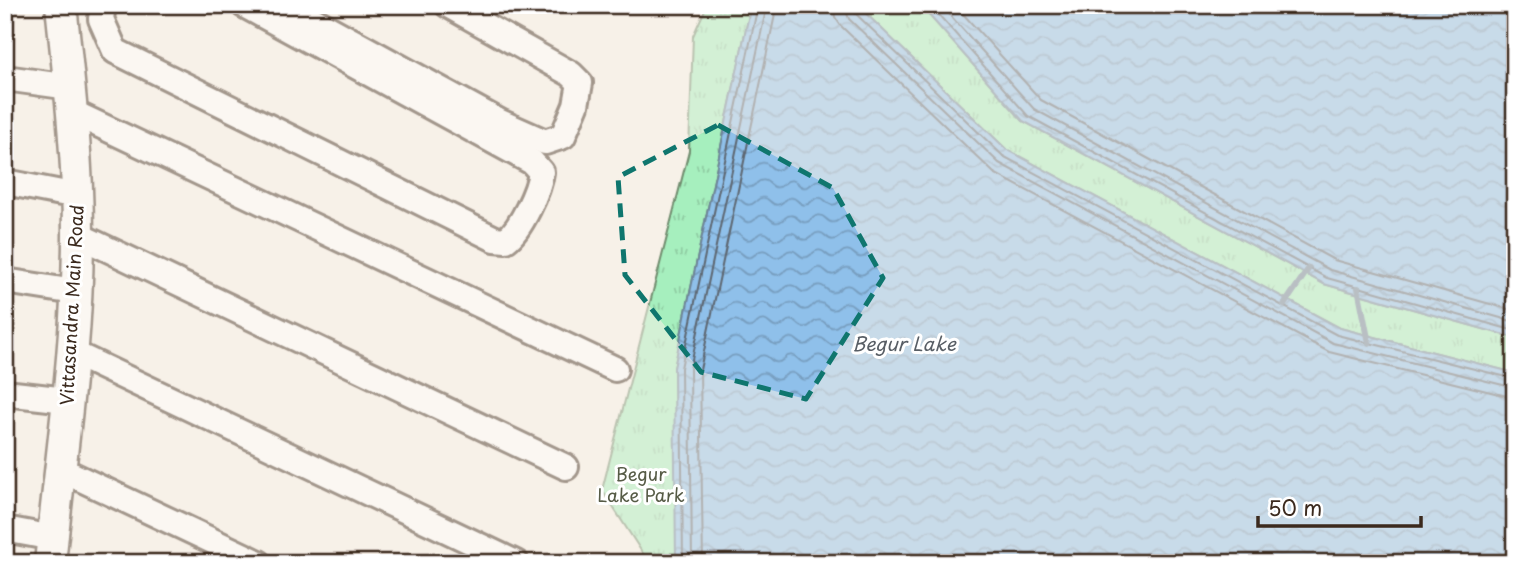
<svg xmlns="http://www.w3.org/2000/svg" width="1520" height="568" viewBox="0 0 1520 568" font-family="'Playpen Sans',sans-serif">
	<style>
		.park { fill: url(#park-tufts); stroke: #708c6e; stroke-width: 2 }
		.water { fill: url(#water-waves); stroke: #6d8498; stroke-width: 2 }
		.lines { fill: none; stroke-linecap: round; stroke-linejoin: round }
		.shore { stroke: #5d6670; stroke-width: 2 }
		.stream { stroke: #6d8498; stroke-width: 6 }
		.minor-casing { stroke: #3b2a1e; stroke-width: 30 }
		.tertiary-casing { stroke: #3b2a1e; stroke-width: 35 }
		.minor { stroke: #fff; stroke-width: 24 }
		.tertiary { stroke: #fff; stroke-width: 30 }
		.marked { fill: none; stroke: #0f766e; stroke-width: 5; stroke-dasharray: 14 9; stroke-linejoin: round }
		.labels { text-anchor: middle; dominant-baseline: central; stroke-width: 6; stroke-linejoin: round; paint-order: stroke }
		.street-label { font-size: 18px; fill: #3b2a1e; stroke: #fff }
		.park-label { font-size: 18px; fill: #565b46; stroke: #fff }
		.water-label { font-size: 19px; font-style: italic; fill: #585e65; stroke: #fff }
	</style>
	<defs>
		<pattern id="park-tufts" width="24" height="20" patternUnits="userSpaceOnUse" patternTransform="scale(1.75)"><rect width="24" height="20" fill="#a6efbe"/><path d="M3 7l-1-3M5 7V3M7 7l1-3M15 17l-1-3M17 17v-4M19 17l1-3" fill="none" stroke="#90cda3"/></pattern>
		<pattern id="water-waves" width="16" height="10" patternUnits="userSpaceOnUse" patternTransform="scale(1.75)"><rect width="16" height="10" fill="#8fc0ea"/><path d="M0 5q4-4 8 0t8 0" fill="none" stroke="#769cbd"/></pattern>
	</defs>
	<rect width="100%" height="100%" fill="#f7f1e8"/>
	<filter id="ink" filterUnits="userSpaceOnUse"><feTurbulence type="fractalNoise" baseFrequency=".0143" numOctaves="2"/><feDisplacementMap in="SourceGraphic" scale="14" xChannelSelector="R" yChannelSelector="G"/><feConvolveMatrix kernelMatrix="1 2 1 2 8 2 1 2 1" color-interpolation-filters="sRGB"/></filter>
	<g filter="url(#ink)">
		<g class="park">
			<polygon points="707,5 751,5 674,368 678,555 676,563 649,563 602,490 689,151 693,36"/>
			<polygon points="857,5 920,5 1023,121 1324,284 1515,338 1515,373 1340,328 1006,149"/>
		</g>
		<g class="water">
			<polygon points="751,5 857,5 1006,149 1340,328 1515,373 1515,563 676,563 674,368"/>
			<polygon points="920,5 1515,5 1515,338 1324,284 1023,121"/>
		</g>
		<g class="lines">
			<g class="shore">
				<polyline points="833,5 835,17 841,26 994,173 1329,352 1515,398"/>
				<polyline points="844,5 849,19 999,163 1333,343 1515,388"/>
				<polyline points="853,5 855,13 1003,156 1337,335 1515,379"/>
				<polyline points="930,5 1028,116 1327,278 1515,331"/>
				<polyline points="941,5 1034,109 1330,270 1515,322"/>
				<polyline points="955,5 1041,100 1334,260 1515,311"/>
				<polyline points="683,563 681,368 758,5"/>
				<polyline points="692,563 690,369 767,5"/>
				<polyline points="703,563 700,370 777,5"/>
			</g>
			<g class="stream">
				<polyline points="1358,288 1369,343"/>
				<polyline points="1284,305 1309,268"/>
			</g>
			<g class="minor-casing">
				<g id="minor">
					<path d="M103 5 101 19 115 51 495 239 506 240C521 229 539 190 541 172L532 162 244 5"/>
					<polyline points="286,5 500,122 545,142 563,136 576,105 580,83 571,74 448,5"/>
					<polyline points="5,78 70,87"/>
					<polyline points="72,112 615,369"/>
					<polyline points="5,182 77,196"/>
					<polyline points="78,235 566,467"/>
					<polyline points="5,281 75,292"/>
					<polyline points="71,352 516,563"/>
					<polyline points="5,393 67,400"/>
					<polyline points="60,469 259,563"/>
					<polyline points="5,529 53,538"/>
				</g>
			</g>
			<g class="tertiary-casing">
				<path id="tertiary" d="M50 563C61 454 78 343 78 234 78 157 69 81 61 5"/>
			</g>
			<use href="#minor" class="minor"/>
			<use href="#tertiary" class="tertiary"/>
		</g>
	</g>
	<path d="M0 0H1520V568H0ZM718 125 833 188 883 278 806 399 701 372 625 275 618 177Z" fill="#f7f1e8" fill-opacity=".55" fill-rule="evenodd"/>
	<path class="marked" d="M718 125 833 188 883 278 806 399 701 372 625 275 618 177Z"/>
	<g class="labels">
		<g class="street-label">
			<text transform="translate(71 305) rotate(-87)">Vittasandra Main Road</text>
		</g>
		<g class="park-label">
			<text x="641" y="473">Begur<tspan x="641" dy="21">Lake Park</tspan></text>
		</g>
		<g class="water-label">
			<text x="904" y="343">Begur Lake</text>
		</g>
	</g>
	<rect width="1520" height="568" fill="none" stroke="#fff" stroke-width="28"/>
	<rect x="14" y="14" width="1492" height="540" fill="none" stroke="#3b2a1e" stroke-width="2.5" filter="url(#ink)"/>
	<path d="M1258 516v10h163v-10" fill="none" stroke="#3b2a1e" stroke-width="3.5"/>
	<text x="1268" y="516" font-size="21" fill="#3b2a1e" stroke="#ffffff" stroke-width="5" paint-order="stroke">50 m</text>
</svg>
